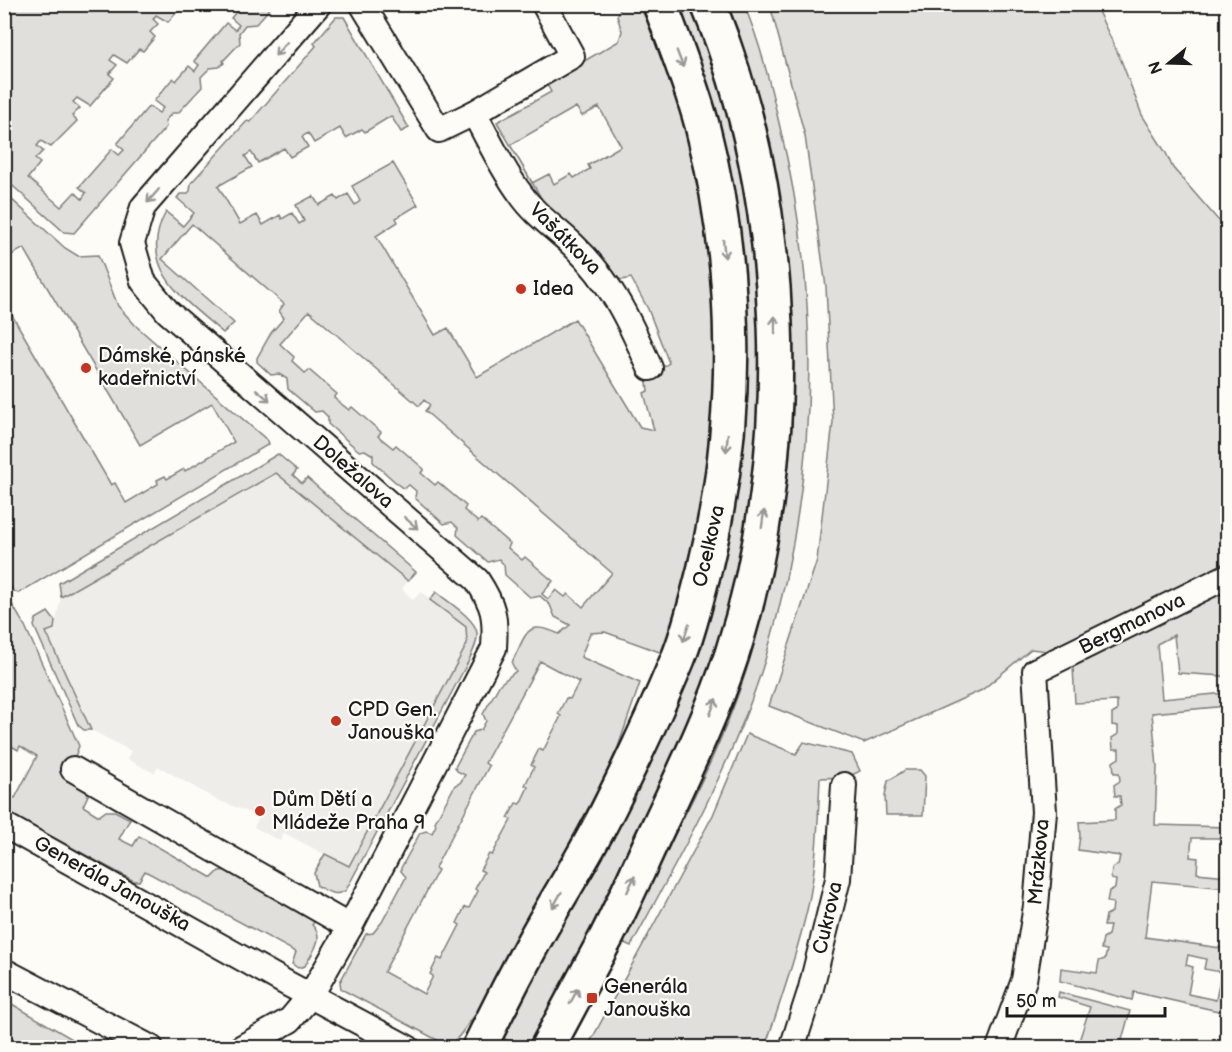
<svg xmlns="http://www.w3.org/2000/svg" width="1232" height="1052" viewBox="0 0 1232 1052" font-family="'Balsamiq Sans',sans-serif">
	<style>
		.built { fill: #eeede9 }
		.green { fill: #e0dfdb; stroke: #7e7e7c; stroke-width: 1.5; fill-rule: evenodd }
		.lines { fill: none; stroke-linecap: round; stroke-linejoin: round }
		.street-casing { stroke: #1c1c1c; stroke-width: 28 }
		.secondary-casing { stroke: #1c1c1c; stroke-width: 38 }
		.street { stroke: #fdfcf7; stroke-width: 24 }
		.secondary { stroke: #fdfcf7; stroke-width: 33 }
		.oneway { stroke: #989794 }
		.poi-dot { fill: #c8321e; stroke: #fdfcf7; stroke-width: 2 }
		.labels { text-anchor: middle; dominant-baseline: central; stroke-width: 4.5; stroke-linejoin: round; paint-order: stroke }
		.street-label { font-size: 20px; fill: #1c1c1c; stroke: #fdfcf7 }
		.poi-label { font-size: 20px; fill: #1c1c1c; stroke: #fdfcf7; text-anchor: start }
	</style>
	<rect width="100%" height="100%" fill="#fdfcf7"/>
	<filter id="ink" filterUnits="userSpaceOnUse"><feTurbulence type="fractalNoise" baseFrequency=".0167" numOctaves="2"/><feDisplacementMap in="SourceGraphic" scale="12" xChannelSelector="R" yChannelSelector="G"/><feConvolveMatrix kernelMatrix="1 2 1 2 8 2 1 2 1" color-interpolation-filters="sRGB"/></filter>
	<g filter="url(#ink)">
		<polygon class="built" points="276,473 408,581 402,589 413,600 421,592 466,627 467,644 349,867 284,833 280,841 254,827 259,817 256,815 215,799 158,766 154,773 127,759 131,751 91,730 46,631 54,629 61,597"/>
		<g class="green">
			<polygon points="4,5 183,5 168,22 156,15 153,19 158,24 150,32 155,37 143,51 139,49 127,63 114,55 110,60 117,65 109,74 114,78 90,106 77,98 73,102 80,108 72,116 77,121 51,147 41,141 37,146 43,151 35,159 40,163 28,178 61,207 75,192 82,199 86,193 79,187 112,149 119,155 124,150 117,144 149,106 159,113 163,108 154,101 173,78 176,81 189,66 195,71 199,65 194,61 226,23 235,30 239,25 231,18 242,5 273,5 256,24 245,25 239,33 240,43 223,61 224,63 219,67 210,68 201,77 202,87 178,113 172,113 165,121 166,127 74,233 64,232 5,179"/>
			<path d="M622 5H639C650 27 662 51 671 75 713 201 727 342 709 473 700 535 683 595 665 654L605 632 590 633 581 657 640 683 618 747 602 782 481 1009C477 1014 472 1018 468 1024 459 1036 456 1046 439 1041L341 989 340 982 366 934 373 933 382 922 406 877 401 871V868L420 833 426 831 432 833 436 825 435 822 455 785 460 783 465 775 457 771 455 767 474 732 481 730 486 721 483 714 500 684 516 671 512 664 513 660C527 633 526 619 559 634L570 625 555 617 550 605 540 596 531 598 505 575 504 565 499 559 488 562 457 535 458 528 452 522 444 524 415 498 416 491 409 485 405 488 401 487 373 462V455L365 450 359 451 328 424V417L322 411 315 412 288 389 287 379 279 374 271 375 257 362V358L271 333 284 318 279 311 284 304 192 224 162 259 234 323 223 333C186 301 135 268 166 212L183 226 194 213 177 198 180 194H187L190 191 191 183 247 121 250 122 316 46 314 43 336 17H344L409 128 401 132 391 116 365 132 362 129 346 138 340 128 314 143 308 133 302 137 308 147 290 157 284 148 258 163 251 152 245 156 252 167 218 186 240 224 257 215 263 225 280 215 282 219 292 213 299 224 304 221 296 205 313 196 319 205 335 196 338 200 348 194 355 205 360 201 352 186 393 163 418 205 396 218 398 222 376 236 435 335 448 328 477 377 575 319 640 427 654 430 644 393 648 391 647 382 659 378 660 369 669 363 648 309 631 278 622 280 615 277 544 203 497 122 551 92 546 83 619 41 622 31 617 16ZM576 107 582 116 599 107 621 146 588 165 590 169 574 178 571 174 554 184 549 174 532 183 510 145ZM309 311 419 406 424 400 430 405 425 411 612 573 583 607 568 594 565 597 556 590 548 599 542 594 553 581 525 557 522 560 508 548 510 544 481 519 478 522 464 510 466 506 438 482 435 485 421 473 424 469 396 445 393 448 378 436 381 432 352 407 349 410 334 398 337 394 309 370 305 373 292 361 294 357 280 344ZM540 661 579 682 570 699 566 698 558 714 561 716 543 751 539 749 531 765 534 767 525 785 528 787 520 804 516 803 508 818 511 820 492 855 489 854 480 870 484 872 475 889 478 891 469 908 465 907 457 923 460 925 442 960 438 958 430 974 433 976 424 994 384 972 438 870 435 868 489 766 485 763Z"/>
			<polygon points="667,5 705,5 760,213 765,469 688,753 532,1047 521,1047 499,1036 656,739 736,393"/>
			<path d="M728 5H744C760 42 770 83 779 123 823 302 818 483 765 660 735 758 680 857 631 946L617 940C667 850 722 754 751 655 803 477 808 302 764 122 754 82 744 42 728 5Z"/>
			<polygon points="770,5 1095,5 1121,60 1142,115 1166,153 1173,168 1218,220 1227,224 1227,567 1056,652 1031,649 982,690 864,743 769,706 817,560 833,422 826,287 805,136"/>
			<polygon points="5,197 11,199 65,248 78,256 98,255 118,306 136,326 268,441 269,444 19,593 13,591 4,576 5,303 111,485 115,483 126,503 158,484 157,480 165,476 167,479 184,469 185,471 234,442 212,403 140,445 24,248 5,259"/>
			<polygon points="278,454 297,470 293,475 302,483 307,478 416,572 408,581 276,473 61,597 59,583"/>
			<path d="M4 591 25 626 79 746 74 759 87 769 77 786 89 793 83 806 99 816 106 811H115L130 819 119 839 133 846 139 836 212 878 219 871 228 870 317 918 312 925C326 937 312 953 305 966L298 968 292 964 296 952 145 871 139 881H134L5 812V793L15 798 37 756 20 746 18 750 5 742Z"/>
			<path d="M436 592C447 601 476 619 477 633 478 643 472 653 468 662L346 890C336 898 327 891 317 886L314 873 325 854 349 866 467 644 466 627 430 600Z"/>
			<path d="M1220 593H1227V706L1152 713 1157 767 1155 825 1227 827V838H1192L1190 857 1198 858 1197 873 1227 876V888L1152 881 1145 937 1227 949V1013L1134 992 1132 1000 1060 981 1061 968 1097 973 1099 961 1105 959 1107 950 1101 949 1103 938 1108 935 1110 926H1104L1106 915 1112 912 1113 903 1107 902 1109 891 1115 888 1116 880 1111 879 1112 868 1118 865 1120 856 1078 850 1080 836 1079 822 1115 820V809L1121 805 1120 796H1115L1114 785 1120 781 1119 773H1114L1113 762 1119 758V749H1113L1112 738 1118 734V726L1112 725V714L1117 711V701L1075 703 1073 667ZM1174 635 1178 673 1223 676 1226 693 1162 699 1157 644ZM1188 955 1206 959 1204 969 1221 972 1216 1000 1188 994 1193 967 1186 965Z"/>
			<polygon points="48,612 55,621 54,629 46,632 91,730 84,730 78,725 34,626 36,619"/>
			<path d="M747 734 796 754 804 742 852 754 860 771 848 777 820 778C818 820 817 864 808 906 797 954 781 1001 765 1047L587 1048 713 815Z"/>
			<polygon points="905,770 920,770 925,776 923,815 886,815 885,795 888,781"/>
			<polygon points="1059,992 1130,1011 1120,1047 1077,1047 1090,1007 1058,997"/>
			<polygon points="5,1000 86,1047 5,1047"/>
		</g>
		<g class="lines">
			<g class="street-casing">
				<g id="street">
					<polyline points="362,4 439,130 474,113 572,56 544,4"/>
					<path d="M474 113C489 140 502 169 520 193 534 214 555 228 573 245 611 281 629 320 650 368"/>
					<polyline points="73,769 350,927"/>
					<polyline points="4,825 288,984 408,1048"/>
					<polyline points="4,971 151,1048"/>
					<path d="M241 1048 290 1020 311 995 350 927 494 648C496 616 494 606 477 580L168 312 143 281 132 243 143 207 319 4"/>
					<polyline points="792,1048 810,992 838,879 844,785"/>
					<polyline points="999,1048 1024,980 1036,906 1044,812 1035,671 1228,576"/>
				</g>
			</g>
			<g class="secondary-casing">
				<g id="secondary">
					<path d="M479 1048C497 1011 516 974 535 939 559 895 587 853 609 808 633 760 656 711 677 661 689 633 696 601 704 571 740 425 740 272 702 125 691 84 675 44 660 4"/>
					<path d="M547 1048C567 1010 587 973 607 936 626 898 643 859 661 821 687 766 713 712 732 654 797 451 790 201 708 4"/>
				</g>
			</g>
			<use href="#street" class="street"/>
			<use href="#secondary" class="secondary"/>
		</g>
		<defs><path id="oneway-shaft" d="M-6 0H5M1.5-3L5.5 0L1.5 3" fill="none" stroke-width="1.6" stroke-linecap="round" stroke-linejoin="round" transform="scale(1.5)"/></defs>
		<g class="oneway">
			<use href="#oneway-shaft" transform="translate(281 49) rotate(131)"/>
			<use href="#oneway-shaft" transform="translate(680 59) rotate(69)"/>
			<use href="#oneway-shaft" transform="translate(153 196) rotate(131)"/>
			<use href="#oneway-shaft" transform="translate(724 249) rotate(84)"/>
			<use href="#oneway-shaft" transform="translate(775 325) rotate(-91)"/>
			<use href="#oneway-shaft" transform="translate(263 395) rotate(40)"/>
			<use href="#oneway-shaft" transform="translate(727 443) rotate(95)"/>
			<use href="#oneway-shaft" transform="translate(763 519) rotate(-82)"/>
			<use href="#oneway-shaft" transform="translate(411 523) rotate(41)"/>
			<use href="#oneway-shaft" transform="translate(686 633) rotate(108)"/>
			<use href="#oneway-shaft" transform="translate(713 707) rotate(-69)"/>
			<use href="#oneway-shaft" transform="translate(631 884) rotate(-65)"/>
			<use href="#oneway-shaft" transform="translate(557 900) rotate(120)"/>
			<use href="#oneway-shaft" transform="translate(574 996) rotate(-62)"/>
		</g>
	</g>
	<g class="poi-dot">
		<circle cx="521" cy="289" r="6"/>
		<circle cx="86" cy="368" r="6"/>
		<circle cx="336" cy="721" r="6"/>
		<circle cx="260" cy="811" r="6"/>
		<rect x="586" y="992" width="12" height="12" rx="3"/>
	</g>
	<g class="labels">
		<g class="street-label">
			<text transform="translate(565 239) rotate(45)">Vašátkova</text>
			<text transform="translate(353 472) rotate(41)">Doležalova</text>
			<text transform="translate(709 546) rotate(-77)">Ocelkova</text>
			<text transform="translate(1132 624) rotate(-26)">Bergmanova</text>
			<text transform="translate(1039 862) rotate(-85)">Mrázkova</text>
			<text transform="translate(112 884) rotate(29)">Generála Janouška</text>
			<text transform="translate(828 918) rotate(-77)">Cukrova</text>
		</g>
		<g class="poi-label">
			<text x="533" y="289">Idea</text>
			<text x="98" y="356">Dámské, pánské<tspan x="98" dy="23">kadeřnictví</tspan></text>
			<text x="348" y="710">CPD Gen.<tspan x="348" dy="23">Janouška</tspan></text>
			<text x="272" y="800">Dům Dětí a<tspan x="272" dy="23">Mládeže Praha 9</tspan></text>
			<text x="604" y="987">Generála<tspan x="604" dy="23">Janouška</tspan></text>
		</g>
	</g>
	<rect width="1232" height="1052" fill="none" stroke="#fdfcf7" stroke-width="24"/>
	<rect x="12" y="12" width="1208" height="1028" fill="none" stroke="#1c1c1c" stroke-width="2" filter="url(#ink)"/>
	<g transform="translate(1169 63) rotate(251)" stroke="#fdfcf7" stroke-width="4.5" paint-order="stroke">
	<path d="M0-4.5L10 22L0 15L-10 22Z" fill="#1c1c1c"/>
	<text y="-9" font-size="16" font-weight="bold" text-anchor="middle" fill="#1c1c1c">N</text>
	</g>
	<path d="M1007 1007v9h158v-9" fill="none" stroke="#1c1c1c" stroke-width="3"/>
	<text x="1016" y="1007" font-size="18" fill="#1c1c1c" stroke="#fdfcf7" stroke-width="4.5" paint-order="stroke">50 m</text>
</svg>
